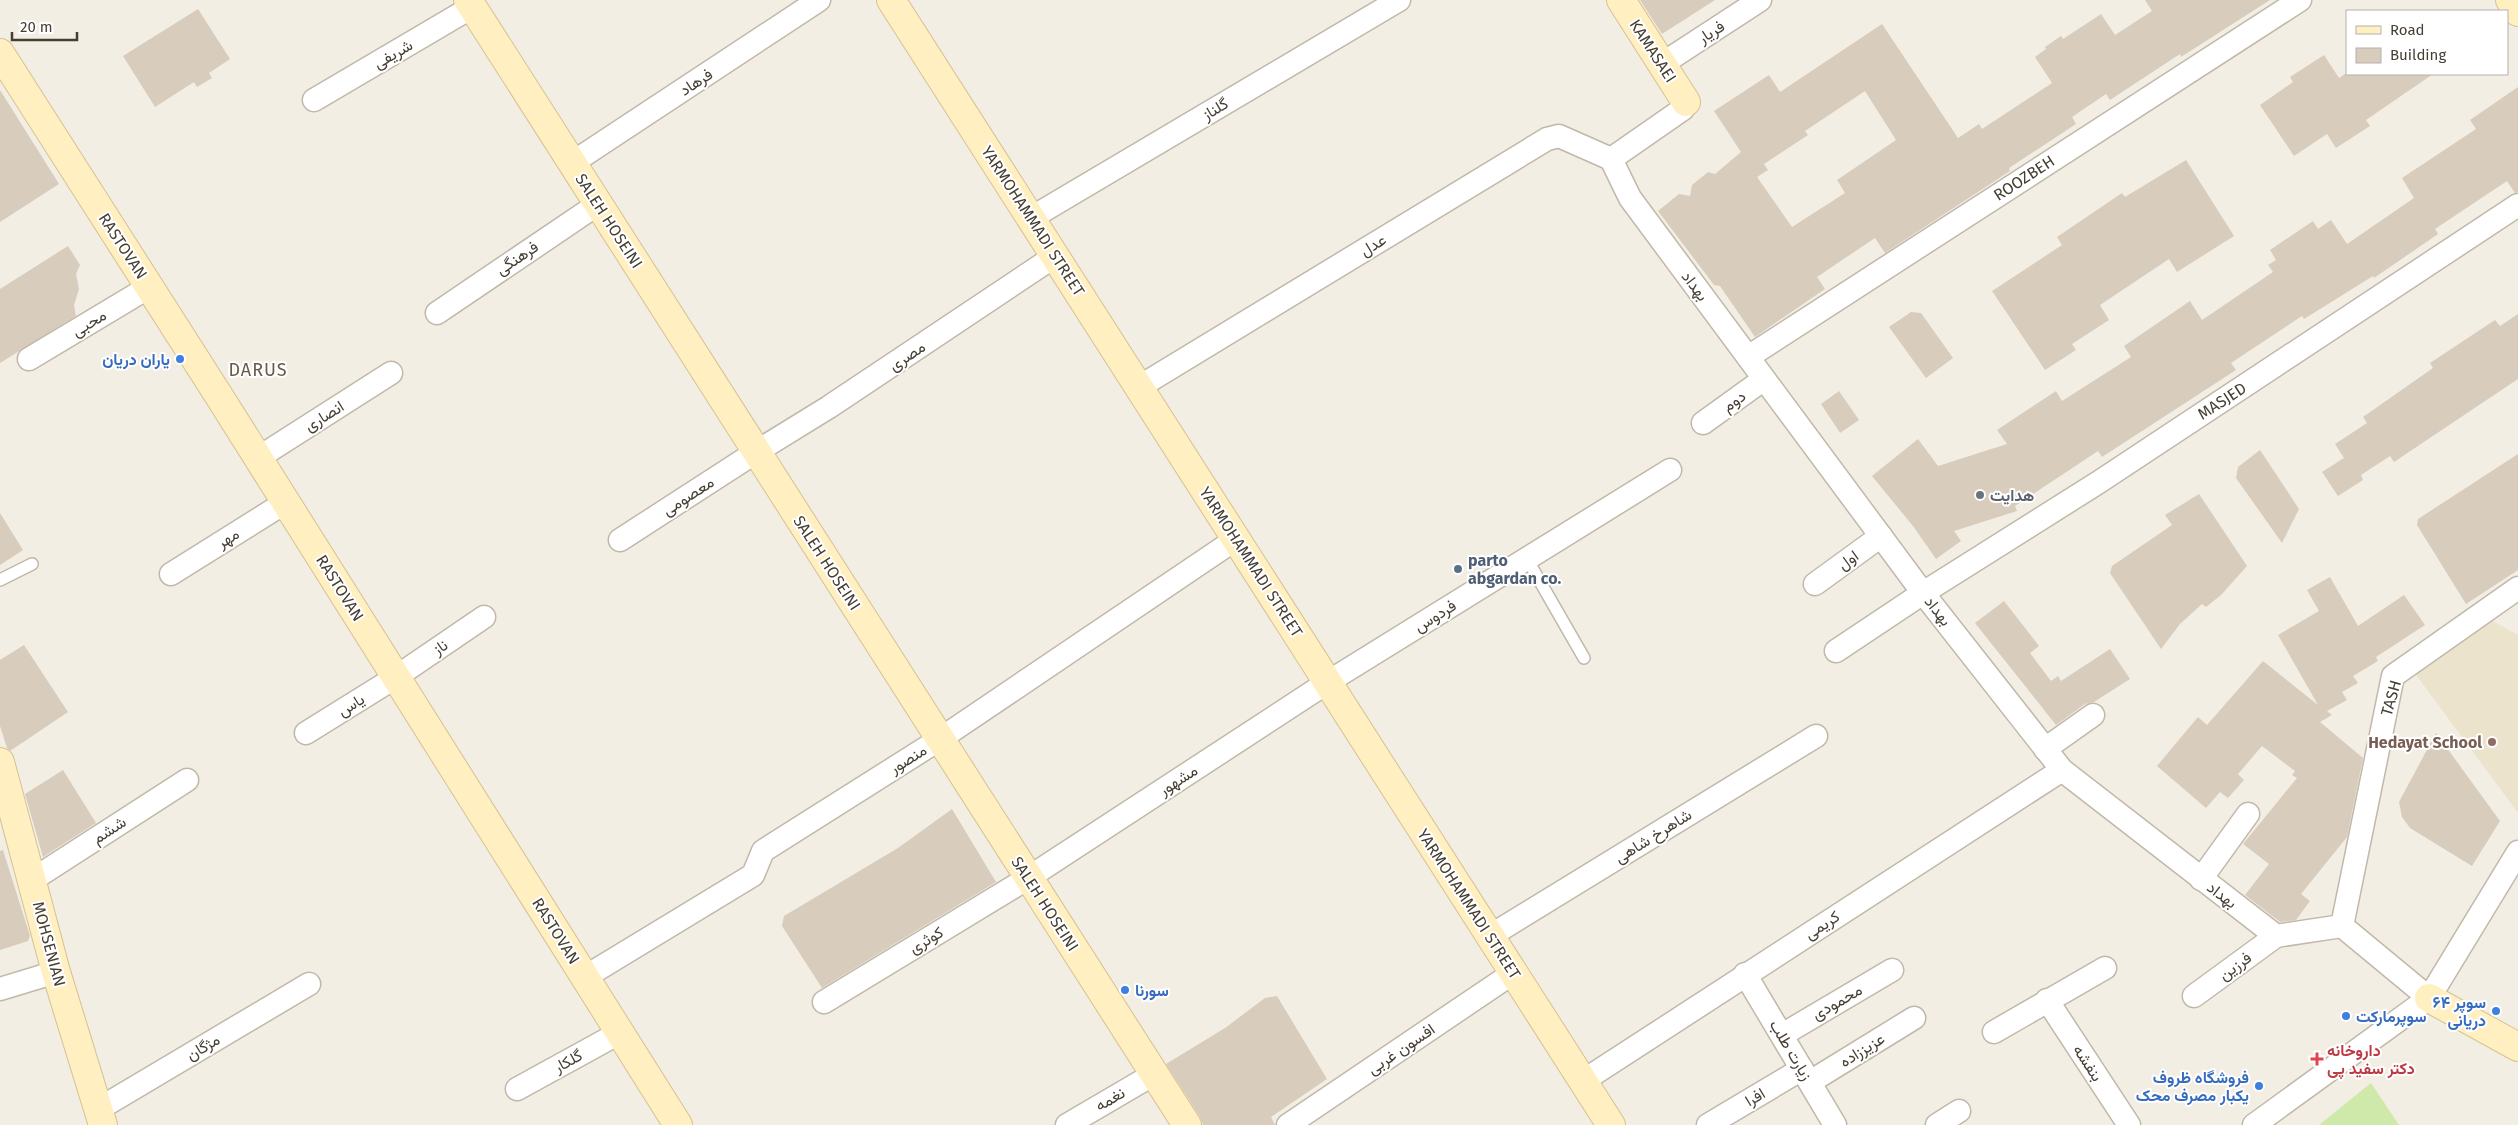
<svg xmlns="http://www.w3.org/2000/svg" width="2518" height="1125" viewBox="0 0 2518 1125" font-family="'Fira Sans',Vazirmatn,sans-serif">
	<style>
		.education { fill: #ece3cd }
		.green { fill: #cee9aa }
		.building { fill: #d8ccbc; fill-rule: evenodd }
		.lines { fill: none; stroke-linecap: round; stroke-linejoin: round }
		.lane-casing { stroke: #c1b8a9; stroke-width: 14 }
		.street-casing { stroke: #c1b8a9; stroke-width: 25 }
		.secondary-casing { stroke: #d5c291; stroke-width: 30 }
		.lane { stroke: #fff; stroke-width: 11 }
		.street { stroke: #fff; stroke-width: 22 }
		.secondary { stroke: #ffefc1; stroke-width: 28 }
		.shop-dot { fill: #3f7fe0; stroke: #fff; stroke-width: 2 }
		.worship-dot { fill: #6b7280; stroke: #fff; stroke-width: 2 }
		.service-dot { fill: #5c6f8a; stroke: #fff; stroke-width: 2 }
		.education-dot { fill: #8d6e63; stroke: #fff; stroke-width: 2 }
		.health-dot { fill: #e0444e; stroke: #fff; stroke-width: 2 }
		.labels { text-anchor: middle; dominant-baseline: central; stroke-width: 4; stroke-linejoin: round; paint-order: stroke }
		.street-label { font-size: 16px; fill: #453e33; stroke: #fff }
		.shop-label { font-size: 16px; font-weight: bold; fill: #366cbe; stroke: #fff; text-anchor: end }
		.worship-label { font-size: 16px; font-weight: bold; fill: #5b616d; stroke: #fff; text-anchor: start }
		.service-label { font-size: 16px; font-weight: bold; fill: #4e5e75; stroke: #fff; text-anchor: start }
		.education-label { font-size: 16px; font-weight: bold; fill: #785e54; stroke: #fff; text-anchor: end }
		.health-label { font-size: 16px; font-weight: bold; fill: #be3a42; stroke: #fff; text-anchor: start }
		.neighbourhood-label { font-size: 18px; letter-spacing: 1px; fill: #685b4a; stroke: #fff }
	</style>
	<rect width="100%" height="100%" fill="#f3eee4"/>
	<polygon class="education" points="2489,619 2518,635 2518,813 2414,672"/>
	<polygon class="green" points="2371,1083 2399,1125 2319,1125"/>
	<g class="building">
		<polygon points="1640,0 1715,0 1662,34"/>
		<path d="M2145 0H2270L2181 57 2180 54 2110 100 2106 94 2072 117 2076 124 2009 168 2010 171 1885 253 1875 238 1817 277 1825 289 1755 337 1720 286 1714 285 1658 211 1679 194 1690 196 1692 185 1708 172 1715 174 1741 152 1714 111 1769 75 1780 92 1882 24 1958 138 1979 124 1982 129 2052 83 2035 57 2046 49 2045 47 2061 36 2063 39 2101 14 2115 35 2152 11ZM1865 91 1896 140 1837 180 1845 193 1792 227 1757 177 1768 170 1764 164 1808 135 1805 131Z"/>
		<polygon points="198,9 230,59 209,73 212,78 197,87 194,82 155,107 123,56"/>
		<polygon points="2324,55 2339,78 2345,74 2433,74 2366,120 2370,126 2336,148 2327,134 2294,156 2260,105 2293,82 2290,77"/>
		<polygon points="2518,87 2518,192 2515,193 2507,181 2435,229 2438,234 2374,278 2373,276 2304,319 2302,316 2231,363 2236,370 2102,457 2098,451 2015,506 2017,511 1954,531 1961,541 1936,559 1913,526 1872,476 1918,439 1938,466 2007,444 1997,430 2056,391 2062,401 2131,357 2124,346 2190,301 2202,320 2273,272 2268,265 2276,260 2270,250 2313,221 2318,229 2331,220 2347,244 2414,198 2402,178 2476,129 2470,120"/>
		<polygon points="0,90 59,184 0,222"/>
		<polygon points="2186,160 2234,236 2177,272 2169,259 2100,305 2109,320 2072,344 2076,350 2045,370 1992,291 2062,245 2057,237 2122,193 2125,197"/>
		<polygon points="68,246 80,265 76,274 79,289 74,305 76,316 0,363 0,289"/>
		<polygon points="1911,312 1921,313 1953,358 1926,378 1889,327"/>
		<polygon points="2518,314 2518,379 2394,462 2390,456 2361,475 2363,480 2338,496 2322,472 2344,458 2335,444 2367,423 2363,417 2433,368 2430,363 2495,320 2500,326"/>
		<polygon points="1839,391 1859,420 1840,433 1821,404"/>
		<polygon points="2260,450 2299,509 2282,543 2236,478 2238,467"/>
		<polygon points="2518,454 2518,570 2466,604 2417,525 2418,519"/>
		<polygon points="2199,494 2247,566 2221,595 2206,607 2202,604 2180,624 2161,649 2110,573 2112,566 2172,525 2165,515"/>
		<polygon points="0,513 23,550 0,565"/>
		<polygon points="2330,577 2358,626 2404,595 2425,625 2376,657 2378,661 2353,676 2358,683 2342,692 2347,700 2327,711 2332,715 2320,722 2363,758 2347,837 2301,894 2310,901 2296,920 2280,922 2245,895 2269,864 2243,844 2297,778 2292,775 2295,771 2262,746 2238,774 2244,780 2228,798 2220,792 2206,808 2157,766 2198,717 2207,725 2263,661 2318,705 2278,635 2319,611 2307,590"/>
		<polygon points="2004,601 2039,646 2030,653 2051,681 2058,676 2061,681 2110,649 2130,679 2094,702 2085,704 2056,725 1975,623"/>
		<polygon points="24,645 68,712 10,751 7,748 0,726 0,660"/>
		<polygon points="2436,733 2500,821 2472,866 2410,828 2402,817 2399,802"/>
		<polygon points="63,770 96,823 43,857 25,794"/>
		<polygon points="952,809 996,882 822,988 782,926 784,916 898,848"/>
		<polygon points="3,850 30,936 28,941 0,950 0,851"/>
		<polygon points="1277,996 1327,1079 1271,1117 1275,1125 1203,1125 1200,1117 1166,1064 1225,1028 1265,998"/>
	</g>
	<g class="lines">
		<g class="lane-casing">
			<g id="lane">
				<polyline points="1527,559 1584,658"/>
				<polyline points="0,580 32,564"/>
			</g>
		</g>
		<g class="street-casing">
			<g id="street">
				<polyline points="1662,64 1760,0"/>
				<polyline points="314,100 472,7"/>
				<polyline points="1686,102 1683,109 1611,159 1630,198 1923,593 2062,770 2276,936 2342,926 2429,998"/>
				<polyline points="572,163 819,0"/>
				<polyline points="1031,218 1399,0"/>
				<polyline points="437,313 598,204"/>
				<polyline points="1748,357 2300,0"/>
				<polyline points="29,359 149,287"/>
				<polyline points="1139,387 1547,139 1559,136 1611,159"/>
				<polyline points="1703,423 1764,379"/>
				<polyline points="258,458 391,373"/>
				<polyline points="620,540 756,452 829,407 1055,256"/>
				<polyline points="171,574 286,502"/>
				<polyline points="1815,584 1881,536"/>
				<polyline points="1836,651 1923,593 2099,482 2518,205"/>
				<polyline points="306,733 396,677 484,617"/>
				<polyline points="2045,749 2093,715"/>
				<polyline points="2201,879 2248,814"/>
				<polyline points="32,880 187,780"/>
				<polyline points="2342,926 2393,676 2518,588"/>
				<polyline points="1490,936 1816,736"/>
				<polyline points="1745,974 1835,1125"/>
				<polyline points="585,977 753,875 763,851 940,739 1236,539"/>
				<polyline points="0,989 56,972"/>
				<polyline points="2194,996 2276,936"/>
				<polyline points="2047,1000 2129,1125"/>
				<polyline points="824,1002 1028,878 1328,682 1670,470"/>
				<polyline points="1994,1032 2105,968"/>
				<polyline points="1782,1035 1892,970"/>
				<polyline points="1583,1081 2062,770"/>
				<polyline points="1810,1082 1914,1018"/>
				<polyline points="517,1089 619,1033"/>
				<polyline points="97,1110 309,984"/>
				<polyline points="1067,1125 1154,1074"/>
				<polyline points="1288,1125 1513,973"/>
				<polyline points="1708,1125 1802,1069"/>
				<polyline points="1937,1125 1959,1111"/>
				<polyline points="2254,1125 2429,998 2518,852"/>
			</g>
		</g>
		<g class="secondary-casing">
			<g id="secondary">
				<polyline points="468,0 1187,1125"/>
				<polyline points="891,0 1611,1125"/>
				<polyline points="1621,0 1686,102"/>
				<polyline points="2510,0 2518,12"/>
				<polyline points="0,53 219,396 678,1125"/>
				<polyline points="0,762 56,972 103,1125"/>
				<polyline points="2429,998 2518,1047"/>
			</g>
		</g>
		<use href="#lane" class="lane"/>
		<use href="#street" class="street"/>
		<use href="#secondary" class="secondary"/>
	</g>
	<g class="shop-dot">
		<circle cx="180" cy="359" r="5"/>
		<circle cx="1125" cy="990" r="5"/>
		<circle cx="2496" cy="1011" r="5"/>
		<circle cx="2346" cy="1016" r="5"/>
		<circle cx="2259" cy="1086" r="5"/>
	</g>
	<circle class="worship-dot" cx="1980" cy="495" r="5"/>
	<circle class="service-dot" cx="1458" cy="569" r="5"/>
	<circle class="education-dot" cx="2492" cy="742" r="5"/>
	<path class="health-dot" d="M2314.5 1051.5h5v5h5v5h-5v5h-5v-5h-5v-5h5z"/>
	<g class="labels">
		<g class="street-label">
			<text transform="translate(1711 32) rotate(-33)">فریار</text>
			<text transform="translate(1653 51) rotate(57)">KAMASAEI</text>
			<text transform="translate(393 54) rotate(-30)">شریفی</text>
			<text transform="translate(696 82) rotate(-33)">فرهاد</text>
			<text transform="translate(1215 109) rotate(-31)">گلناز</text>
			<text transform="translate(2024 178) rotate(-33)">ROOZBEH</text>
			<text transform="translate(609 221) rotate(57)">SALEH HOSEINI</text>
			<text transform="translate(1033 221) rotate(57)">YARMOHAMMADI STREET</text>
			<text transform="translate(1373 245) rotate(-31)">عدل</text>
			<text transform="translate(123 246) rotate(57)">RASTOVAN</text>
			<text transform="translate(517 258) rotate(-34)">فرهنگی</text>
			<text transform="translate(1695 286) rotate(53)">بهداد</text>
			<text transform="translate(89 323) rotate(-31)">محبی</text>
			<text transform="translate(907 356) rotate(-34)">مصری</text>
			<text transform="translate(1734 401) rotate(-35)">دوم</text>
			<text transform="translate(2222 401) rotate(-33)">MASJED</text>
			<text transform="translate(324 416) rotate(-32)">انصاری</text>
			<text transform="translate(688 496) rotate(-33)">معصومی</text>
			<text transform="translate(228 538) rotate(-32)">مهر</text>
			<text transform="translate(1848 560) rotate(-36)">اول</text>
			<text transform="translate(1251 562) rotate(57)">YARMOHAMMADI STREET</text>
			<text transform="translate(827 563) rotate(57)">SALEH HOSEINI</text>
			<text transform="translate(340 588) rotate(58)">RASTOVAN</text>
			<text transform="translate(1938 611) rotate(52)">بهداد</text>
			<text transform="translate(1435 616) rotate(-32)">فردوس</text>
			<text transform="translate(440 647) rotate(-34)">ناز</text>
			<text transform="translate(2391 698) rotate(-74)">TASH</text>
			<text transform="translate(351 705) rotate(-32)">یاس</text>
			<text transform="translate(908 759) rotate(-32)">منصور</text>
			<text transform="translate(1178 780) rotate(-33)">مشهور</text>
			<text transform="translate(109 830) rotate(-33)">ششم</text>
			<text transform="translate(1653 836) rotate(-32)">شاهرخ شاهی</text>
			<text transform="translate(2222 895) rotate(37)">بهداد</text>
			<text transform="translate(1045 904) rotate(57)">SALEH HOSEINI</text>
			<text transform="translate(1469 904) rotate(57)">YARMOHAMMADI STREET</text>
			<text transform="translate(1822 925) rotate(-33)">کریمی</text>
			<text transform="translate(556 931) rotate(58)">RASTOVAN</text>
			<text transform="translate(926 940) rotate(-31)">کوثری</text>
			<text transform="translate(49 944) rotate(75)">MOHSENIAN</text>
			<text transform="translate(2235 966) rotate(-36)">فرزین</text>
			<text transform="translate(1837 1002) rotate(-30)">محمودی</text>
			<text transform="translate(203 1047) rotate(-31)">مژگان</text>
			<text transform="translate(1401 1049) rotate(-34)">افسون غربی</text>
			<text transform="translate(1791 1050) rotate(59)">زیارت طلب</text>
			<text transform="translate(1862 1050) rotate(-32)">عزیززاده</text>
			<text transform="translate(568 1061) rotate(-29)">گلکار</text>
			<text transform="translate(2088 1063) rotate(57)">بنفشه</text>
			<text transform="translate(1755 1097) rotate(-31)">افرا</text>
			<text transform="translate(1110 1099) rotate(-30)">نغمه</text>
		</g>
		<g class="shop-label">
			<text x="170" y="359">یاران دریان</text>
			<text x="1135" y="990" text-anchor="start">سورنا</text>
			<text x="2486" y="1002">سوپر ۶۴<tspan x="2486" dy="18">دریانی</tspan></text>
			<text x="2356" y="1016" text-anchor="start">سوپرمارکت</text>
			<text x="2249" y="1077">فروشگاه ظروف<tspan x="2249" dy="18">یکبار مصرف محک</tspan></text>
		</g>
		<g class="worship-label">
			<text x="1990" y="495">هدایت</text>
		</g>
		<g class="service-label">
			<text x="1468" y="560">parto<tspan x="1468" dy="18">abgardan co.</tspan></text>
		</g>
		<g class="education-label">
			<text x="2482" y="742">Hedayat School</text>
		</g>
		<g class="health-label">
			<text x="2327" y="1050">داروخانه<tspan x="2327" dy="18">دکتر سفید پی</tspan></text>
		</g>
		<g class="neighbourhood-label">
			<text x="258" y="370">DARUS</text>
		</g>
	</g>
	<rect x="2346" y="10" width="162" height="65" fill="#ffffff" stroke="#b5b2ad"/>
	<rect x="2356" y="26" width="25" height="8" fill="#ffefc1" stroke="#b5b2ad"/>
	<text x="2390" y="35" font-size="15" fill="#453e33">Road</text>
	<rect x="2356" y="48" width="25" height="15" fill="#d8ccbc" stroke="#b5b2ad"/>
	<text x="2390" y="60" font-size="15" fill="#453e33">Building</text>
	<path d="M12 32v8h65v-8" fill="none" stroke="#453e33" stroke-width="2.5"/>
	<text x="20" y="32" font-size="15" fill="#453e33" stroke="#ffffff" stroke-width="4" paint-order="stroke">20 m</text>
</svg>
